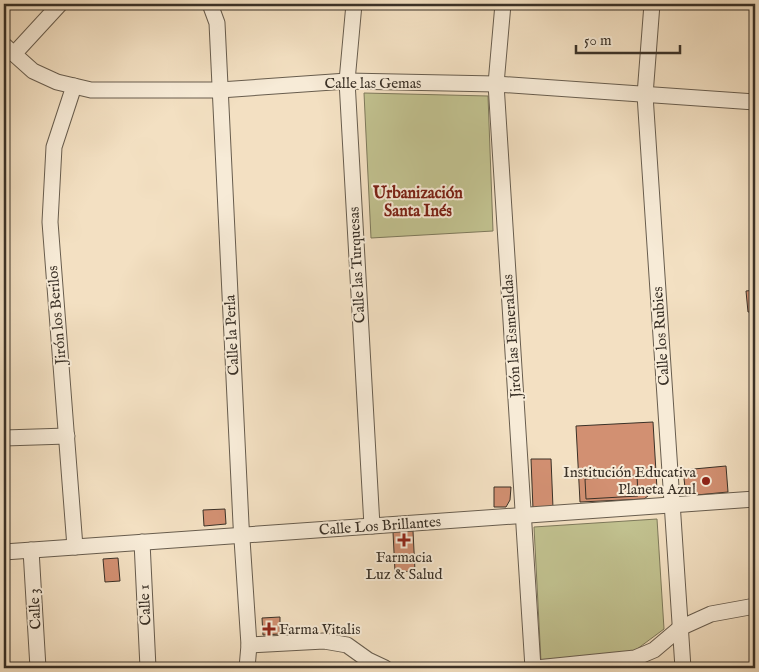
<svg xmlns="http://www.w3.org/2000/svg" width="759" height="672" viewBox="0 0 759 672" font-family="'IM FELL English',serif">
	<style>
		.green { fill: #c1c18f; stroke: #7e795b }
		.building { fill: #d29072; stroke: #3a3127 }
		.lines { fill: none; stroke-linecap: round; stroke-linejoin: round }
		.street-casing { stroke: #685d4e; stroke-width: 17 }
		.street { stroke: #f7ebd7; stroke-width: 15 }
		.poi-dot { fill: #8f2418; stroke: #f7ebd7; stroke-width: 2 }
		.labels { text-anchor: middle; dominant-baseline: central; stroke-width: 4; stroke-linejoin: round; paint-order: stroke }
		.street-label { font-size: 15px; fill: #3a3127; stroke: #f7ebd7 }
		.poi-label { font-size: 15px; fill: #3a3127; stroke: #f7ebd7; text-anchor: end }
		.neighbourhood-label { font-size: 16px; font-weight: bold; fill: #7a1f14; stroke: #f7ebd7 }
	</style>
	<rect width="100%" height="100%" fill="#f3e0c2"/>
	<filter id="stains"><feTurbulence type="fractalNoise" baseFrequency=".004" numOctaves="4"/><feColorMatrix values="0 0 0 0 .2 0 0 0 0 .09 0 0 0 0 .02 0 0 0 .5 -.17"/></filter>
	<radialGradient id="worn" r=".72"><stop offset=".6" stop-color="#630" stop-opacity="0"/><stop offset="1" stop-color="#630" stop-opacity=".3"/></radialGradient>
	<g class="green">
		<polygon points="364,93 488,96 493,231 371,238"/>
		<polygon points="657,519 664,629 629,655 541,662 534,527"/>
	</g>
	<g class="building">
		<rect x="753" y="144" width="2" height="18"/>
		<polygon points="755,290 755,312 748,312 746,291"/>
		<polygon points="653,422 657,489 644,499 580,502 576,426"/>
		<polygon points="531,459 551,459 553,508 533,509"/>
		<polygon points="726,466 728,492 686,496 683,470"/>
		<polygon points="637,475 638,496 586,499 585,479"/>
		<polygon points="494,487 511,487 510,500 506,507 494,507"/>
		<polygon points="225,509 226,524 204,526 203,510"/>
		<polygon points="413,531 415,571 395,572 393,532"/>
		<polygon points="118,558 120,581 105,582 103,559"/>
		<polygon points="280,617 280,634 263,635 262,618"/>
		<polygon points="755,657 755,668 753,668 752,658"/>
	</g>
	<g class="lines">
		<g class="street-casing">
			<g id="street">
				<polyline points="210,4 217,23 241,524 249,645 247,668"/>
				<polyline points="354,4 347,81 372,526"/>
				<polyline points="503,4 496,84 533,668"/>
				<polyline points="652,4 645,95 683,668"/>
				<polyline points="4,45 33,71 57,82 91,90 220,90 347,81 496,84 755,102"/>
				<polyline points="14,54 60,4"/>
				<polyline points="74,86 54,147 50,222 75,547"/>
				<polyline points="4,438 67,436"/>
				<polyline points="142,542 148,668"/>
				<polyline points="31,550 38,668"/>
				<polyline points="4,552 755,499"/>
				<polyline points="249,645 324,641 347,645 368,660 385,668"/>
				<polyline points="536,668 635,658 654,650 680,628 711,614 755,606"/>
			</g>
		</g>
		<use href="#street" class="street"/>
	</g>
	<g class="poi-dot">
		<circle cx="706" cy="481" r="5"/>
		<path d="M401.5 532.5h5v5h5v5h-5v5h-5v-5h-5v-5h5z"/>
		<path d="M266.5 621.5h5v5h5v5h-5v5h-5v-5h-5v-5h5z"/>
	</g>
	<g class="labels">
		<g class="street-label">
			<text x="373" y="83">Calle las Gemas</text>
			<text transform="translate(357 265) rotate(-93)">Calle las Turquesas</text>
			<text transform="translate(57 315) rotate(-95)">Jirón los Berilos</text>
			<text transform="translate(232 335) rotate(-93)">Calle la Perla</text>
			<text transform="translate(512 336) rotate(-94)">Jirón las Esmeraldas</text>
			<text transform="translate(661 336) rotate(-94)">Calle los Rubies</text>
			<text transform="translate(380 526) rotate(-4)">Calle Los Brillantes</text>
			<text transform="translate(145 605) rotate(-93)">Calle 1</text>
			<text transform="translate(35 609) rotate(-93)">Calle 3</text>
		</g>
		<g class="poi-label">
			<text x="696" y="472">Institución Educativa<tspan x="696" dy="17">Planeta Azul</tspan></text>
			<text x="404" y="557" text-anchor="middle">Farmacia<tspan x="404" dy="17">Luz &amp; Salud</tspan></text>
			<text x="279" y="629" text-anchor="start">Farma Vitalis</text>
		</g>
		<g class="neighbourhood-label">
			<text x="418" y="194">Urbanización<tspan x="418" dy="18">Santa Inés</tspan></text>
		</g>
	</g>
	<rect width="759" height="672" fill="none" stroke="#f3e0c2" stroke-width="20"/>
	<rect x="5" y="5" width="749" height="662" fill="none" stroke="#3a3127" stroke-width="2.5"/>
	<rect x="10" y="10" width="739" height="652" fill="none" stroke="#3a3127"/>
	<path d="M576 45v8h104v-8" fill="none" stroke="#3a3127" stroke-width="2.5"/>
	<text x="584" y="45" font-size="15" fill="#3a3127" stroke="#f7ebd7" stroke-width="4" paint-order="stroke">50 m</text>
	<rect width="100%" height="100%" filter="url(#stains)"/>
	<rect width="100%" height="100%" fill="url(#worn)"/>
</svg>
